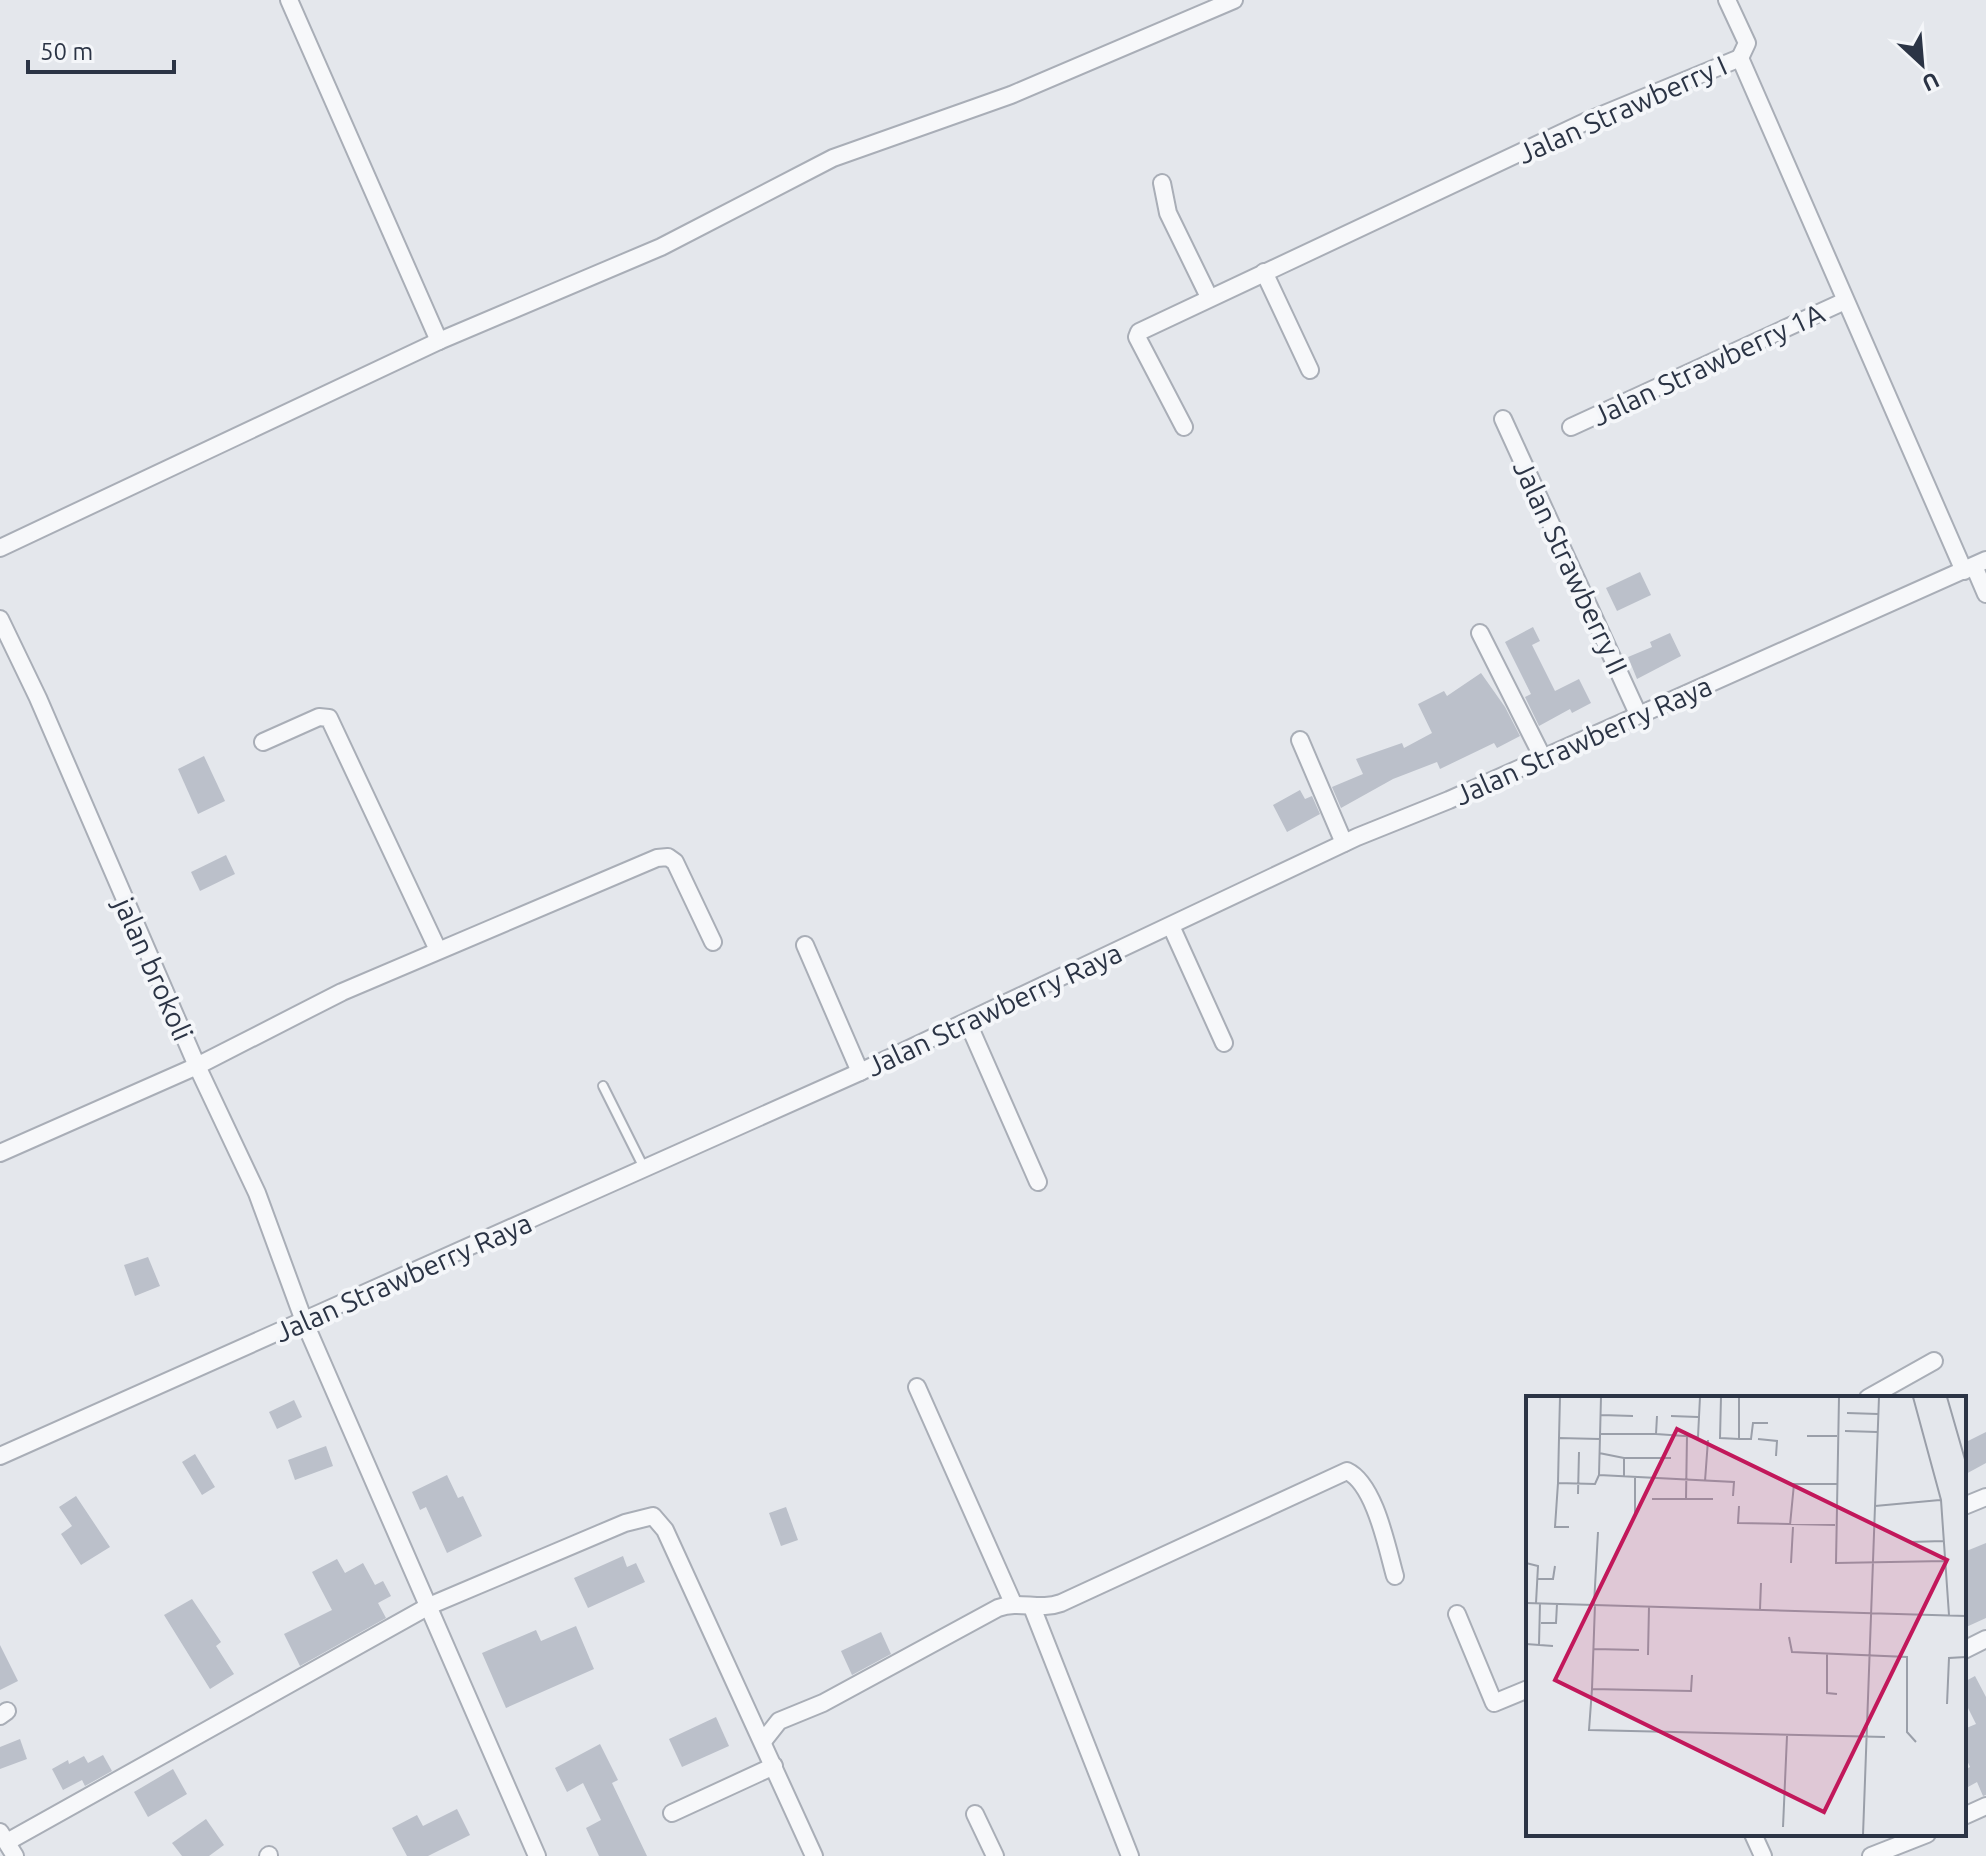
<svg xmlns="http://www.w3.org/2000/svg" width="1986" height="1856" viewBox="0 0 1986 1856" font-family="Ubuntu,sans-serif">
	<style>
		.building { fill: #bbc0ca }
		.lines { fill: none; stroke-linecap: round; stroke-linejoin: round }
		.service-casing { stroke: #a9aeb7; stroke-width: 12 }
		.minor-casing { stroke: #a9aeb7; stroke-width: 20 }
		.service { stroke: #f7f8fa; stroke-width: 8 }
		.minor { stroke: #f7f8fa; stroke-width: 16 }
		.labels { text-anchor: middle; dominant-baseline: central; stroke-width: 8; stroke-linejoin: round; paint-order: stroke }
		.street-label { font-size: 28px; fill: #2b3445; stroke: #f4f6f9 }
		.inset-road { fill: none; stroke: #9a9fa9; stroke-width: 2 }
		.view { fill: #c2185b; fill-opacity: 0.15; stroke: #c2185b; stroke-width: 4 }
		.inset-edge { fill: none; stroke: #2b3445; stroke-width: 4 }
	</style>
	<rect width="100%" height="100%" fill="#e4e7ec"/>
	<g class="building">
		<polygon points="1640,572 1651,595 1617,611 1606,588"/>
		<polygon points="1533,627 1540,641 1532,645 1555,691 1579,679 1591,703 1572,713 1570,709 1539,726 1525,697 1531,694 1505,642"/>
		<polygon points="1670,633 1681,656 1637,679 1628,657 1652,647 1650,642"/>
		<polygon points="1481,673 1505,707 1520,736 1497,748 1494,743 1440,769 1437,762 1393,779 1341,808 1332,787 1363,774 1356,759 1402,743 1404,748 1432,733 1418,704 1444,691 1447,696"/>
		<polygon points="204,756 225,801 198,814 178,769"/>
		<polygon points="1300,790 1305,799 1312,796 1320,814 1287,832 1273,805"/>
		<polygon points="226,855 235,874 200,891 191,872"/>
		<polygon points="148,1257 160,1286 135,1296 124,1265"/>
		<polygon points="294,1400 302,1417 277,1429 269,1412"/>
		<polygon points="1986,1432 1986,1463 1964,1475 1964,1443"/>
		<polygon points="326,1446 333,1466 295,1480 288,1460"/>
		<polygon points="195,1454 215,1487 202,1495 182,1462"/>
		<polygon points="447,1475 458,1498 463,1496 482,1536 447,1553 426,1507 420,1510 412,1492"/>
		<polygon points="76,1496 110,1547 81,1565 61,1534 72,1526 59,1507"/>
		<polygon points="786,1507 798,1540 781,1546 769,1513"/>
		<polygon points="1986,1543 1986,1618 1964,1628 1964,1552"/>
		<polygon points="623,1556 627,1567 636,1563 645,1582 588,1608 574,1578"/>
		<polygon points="337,1559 345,1573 363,1563 375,1585 383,1581 391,1596 378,1603 386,1618 300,1666 284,1634 332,1610 312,1572"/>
		<polygon points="192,1599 221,1642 216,1646 234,1674 210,1689 164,1615"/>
		<polygon points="576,1626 594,1669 506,1708 482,1653 536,1630 541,1641"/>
		<polygon points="881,1632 891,1654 852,1675 841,1651"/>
		<polygon points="0,1645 18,1681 0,1690"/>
		<polygon points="1975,1676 1986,1697 1986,1795 1983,1796 1977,1782 1968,1787 1964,1778 1964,1770 1970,1767 1964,1754 1964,1729 1976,1724 1964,1700 1964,1682"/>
		<polygon points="716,1717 729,1746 682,1767 669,1739"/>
		<polygon points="20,1739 27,1759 0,1769 0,1747"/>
		<polygon points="600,1744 618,1780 612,1783 647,1856 599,1856 586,1828 601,1820 583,1783 567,1792 555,1768"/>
		<polygon points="103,1755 112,1771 85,1786 82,1780 63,1790 52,1769 68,1760 69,1764 84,1756 88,1763"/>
		<polygon points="173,1769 187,1794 148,1817 134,1792"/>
		<polygon points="457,1809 470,1835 428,1856 407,1856 392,1828 417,1815 423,1826"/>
		<polygon points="206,1819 224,1845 209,1856 182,1856 172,1843"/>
	</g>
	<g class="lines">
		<g class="service-casing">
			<polyline id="service" points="603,1086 644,1168"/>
		</g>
		<g class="minor-casing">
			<g id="minor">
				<polyline points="289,0 439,341"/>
				<polyline points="1727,0 1747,43 1740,58"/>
				<polyline points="1162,183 1168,213 1209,297"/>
				<polyline points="1264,272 1310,370"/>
				<polyline points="1503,419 1638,714"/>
				<polyline points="1184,427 1137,337 1139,332 1585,122 1740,58 1964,571"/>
				<polyline points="1571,427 1845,301"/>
				<polyline points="0,548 439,341 661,247 833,158 1011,95 1234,0"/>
				<polyline points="1974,566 1986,594"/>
				<polyline points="0,619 38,698 197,1066 257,1193 304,1321 537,1856"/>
				<polyline points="1480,633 1543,758"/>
				<polyline points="1300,740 1344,843"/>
				<polyline points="263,742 319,717 329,718 438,950"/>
				<polyline points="1171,926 1224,1043"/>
				<polyline points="805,945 860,1072"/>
				<polyline points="968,1023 1038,1182"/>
				<polyline points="0,1153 197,1066 342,992 657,858 668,857 675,862 713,942"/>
				<polyline points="917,1387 1013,1603"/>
				<polyline points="1868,1398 1934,1361"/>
				<polyline points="0,1456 860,1072 1357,837 1449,800 1986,560"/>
				<polyline points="1964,1506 1986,1497"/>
				<polyline points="1032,1607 1130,1856"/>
				<polyline points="1457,1614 1494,1703 1528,1689"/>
				<polyline points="1964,1650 1986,1639"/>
				<polyline points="0,1716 7,1711"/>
				<path d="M764 1740 779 1721 823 1703 998 1608C1020 1600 1039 1611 1061 1603L1347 1471C1375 1484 1387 1548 1395 1576"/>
				<polyline points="672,1813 774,1766"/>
				<polyline points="975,1814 995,1856"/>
				<polyline points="1964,1816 1986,1806"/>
				<polyline points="0,1832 15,1856"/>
				<polyline points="1753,1834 1763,1856"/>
				<polyline points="7,1842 429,1606 625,1523 653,1516 665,1530 814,1856"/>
				<polyline points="268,1856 269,1855"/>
				<polyline points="1871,1856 1927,1834"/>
			</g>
		</g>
		<use href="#service" class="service"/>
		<use href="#minor" class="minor"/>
	</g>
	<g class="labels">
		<g class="street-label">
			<text transform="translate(1622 109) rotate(-24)">Jalan Strawberry I</text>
			<text transform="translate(1708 364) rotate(-25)">Jalan Strawberry 1A</text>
			<text transform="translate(1571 567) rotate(65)">Jalan Strawberry II</text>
			<text transform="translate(1583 740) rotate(-24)">Jalan Strawberry Raya</text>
			<text transform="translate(154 969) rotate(66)">jalan brokoli</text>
			<text transform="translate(994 1009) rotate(-25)">Jalan Strawberry Raya</text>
			<text transform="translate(403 1277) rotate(-24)">Jalan Strawberry Raya</text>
		</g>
	</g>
	<g transform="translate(1526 1396)">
		<rect width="440" height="440" fill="#e4e7ec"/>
		<path class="inset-road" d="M195 1 194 42 213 43V1M268 1H352M313 1 310 167 419 165M387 1 415 104 423 219M421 1 440 67M321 17 352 18M75 19 107 20M145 20 172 21M319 35 351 36M74 38H130L131 20M130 38 172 41 174 1M281 40H311M33 42 34 1M74 43 33 42 32 87 69 88 73 79 75 1M213 43H225L227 27H242M232 43 251 45 250 60M73 57 98 62M73 79 208 86 207 100M98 80V62H145M179 85 182 44M32 87 29 131H43M52 98 53 56M126 103H187M160 103 161 39M213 110 212 127 309 129M349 110 414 104M109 117V80M264 129 268 88H311M384 146 417 145M0 167 12 170 10 207M265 167 267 131M11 183H27L29 170M0 207 440 220M68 208 72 136M69 208 66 293 165 295 166 279M234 213 235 187M15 227H30L31 208M263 241 266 256 381 261V336L390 346M0 248 27 250M13 249 14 207M68 253 113 254M301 258V297L311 298M122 259 123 210M66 293 63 334 359 341M421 308 423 262 440 261M257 431 261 340M337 439 353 1"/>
		<path class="view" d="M151 33 421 164 298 416 29 284Z"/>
		<rect width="440" height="440" class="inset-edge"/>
	</g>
	<g transform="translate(1922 64) rotate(154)" stroke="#f4f6f9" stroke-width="6" paint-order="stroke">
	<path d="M0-6L14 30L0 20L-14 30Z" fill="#2b3445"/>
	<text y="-12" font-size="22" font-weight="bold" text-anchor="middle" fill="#2b3445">U</text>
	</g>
	<path d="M28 60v12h146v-12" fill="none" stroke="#2b3445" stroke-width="4"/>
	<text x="40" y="60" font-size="24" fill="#2b3445" stroke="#f4f6f9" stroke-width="6" paint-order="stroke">50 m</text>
</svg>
